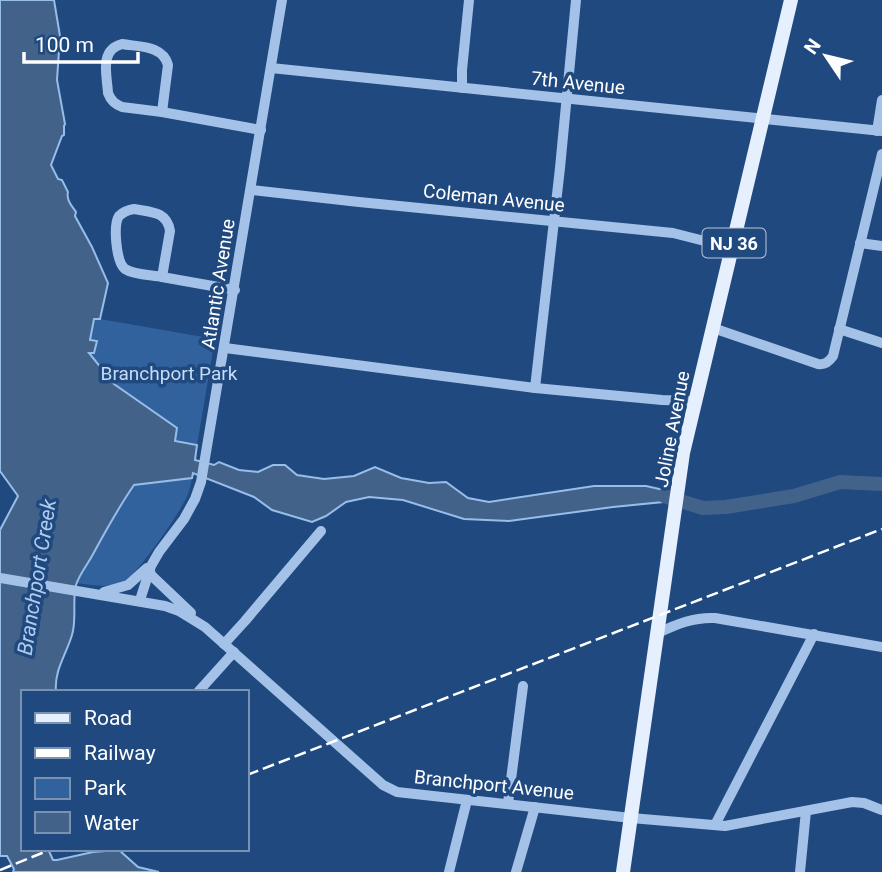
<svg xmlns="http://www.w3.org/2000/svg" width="882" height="872" viewBox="0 0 882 872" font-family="Roboto,sans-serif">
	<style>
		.green { fill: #32629d }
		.water { fill: #43628a; stroke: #97bde9; stroke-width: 2 }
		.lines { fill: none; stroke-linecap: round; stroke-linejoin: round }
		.river { stroke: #43628a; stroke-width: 14 }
		.minor { stroke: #a4c2e8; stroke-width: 10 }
		.major { stroke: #e6effd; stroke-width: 14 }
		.rail { stroke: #fff; stroke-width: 2.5; stroke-dasharray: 12 5; stroke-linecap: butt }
		.labels { text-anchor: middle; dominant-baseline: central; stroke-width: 7; stroke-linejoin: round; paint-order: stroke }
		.shield { fill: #1f497f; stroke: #bcc8d9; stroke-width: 2 }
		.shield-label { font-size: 18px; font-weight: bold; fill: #fff }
		.street-label { font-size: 19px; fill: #fff; stroke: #1f497f }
		.park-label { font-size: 19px; fill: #c7dcf6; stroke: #1f497f }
		.water-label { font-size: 21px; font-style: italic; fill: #afccef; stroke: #1f497f }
	</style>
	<rect width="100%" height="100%" fill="#1f497f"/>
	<g class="green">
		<polygon points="94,318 215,339 197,445 175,441 177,428 114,384 89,353 94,353 96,342 90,340"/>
		<path d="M192 478C191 483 190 489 188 494 183 509 138 573 125 581 110 589 92 585 77 583L118 508 134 485Z"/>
	</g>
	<path class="water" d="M0 0H54L60 36 57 80 65 124 64 126V135L62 136 51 165 58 179 62 180 68 192C66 200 72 206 76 212L75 216 92 247 108 283 100 319H94L90 340 97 341 94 353H89L114 384 177 428 175 441 197 445 195 460 214 465 219 462 239 470 258 472 273 465H285L297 475 324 479 354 476 375 467 401 478 429 483 446 482 468 498 489 502 594 486H646L664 490 663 502 613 507 509 521 464 519 403 500 369 497 346 502 326 516 312 522 272 510 254 497 193 473 192 478 134 485C118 508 105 532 92 556 87 565 79 575 76 585 72 601 77 619 72 635 66 655 54 670 56 692H23V849H48L53 860H57L93 852 119 850 138 867 159 872H13L14 869 7 856H0V530L18 496 0 471Z"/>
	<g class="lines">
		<polyline class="river" points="664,496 703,508 726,507 794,496 840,482 882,484"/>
		<g class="minor">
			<path d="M122 44C139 47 163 45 168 65L162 112 122 107C115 104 111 101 108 93 107 75 99 50 122 44Z"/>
			<polyline points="271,68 882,131"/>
			<polyline points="462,88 462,70 469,0"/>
			<polyline points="162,112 261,130"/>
			<polyline points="877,131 882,100"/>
			<polyline points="251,190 359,202 673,233 732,248"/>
			<path d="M134 209C150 212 167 211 170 231L162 277C152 275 134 275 125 269 116 262 113 225 119 216 123 212 128 210 134 209Z"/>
			<polyline points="860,243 882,246"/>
			<polyline points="162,277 235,290"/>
			<path d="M713 328 818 364C825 365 829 362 833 356L882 154"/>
			<polyline points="839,329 882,343"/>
			<polyline points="225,348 535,388 662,400 696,401"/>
			<polyline points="535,388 560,168 576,0"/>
			<polyline points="149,570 152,576 191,613"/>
			<polyline points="0,578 165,606 179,611 205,627 383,785 397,792 631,818 725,826 852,802 864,803 882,810"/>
			<polyline points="104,592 128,585 147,568"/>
			<polyline points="140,600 151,566 159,552 184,519 195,499 201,482 282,0"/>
			<path d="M658 633C677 624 694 617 715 618L882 647"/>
			<polyline points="224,644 245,621 321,531"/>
			<polyline points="198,692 234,652"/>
			<polyline points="508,803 523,686"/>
			<polyline points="715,825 814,634"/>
			<polyline points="449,872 467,800"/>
			<polyline points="516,872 535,807"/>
			<polyline points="800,872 806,811"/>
		</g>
		<polyline class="major" points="623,872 683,453 791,0"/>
		<g class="rail">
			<polyline points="247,775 882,529"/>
			<polyline points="0,870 52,849"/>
		</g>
	</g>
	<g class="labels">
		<rect class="shield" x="702.5" y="228.5" width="63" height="29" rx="5"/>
		<g class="shield-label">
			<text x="734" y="243">NJ 36</text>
		</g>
		<g class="street-label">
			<text transform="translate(578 83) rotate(6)">7th Avenue</text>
			<text transform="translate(494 198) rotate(6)">Coleman Avenue</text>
			<text transform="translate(218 284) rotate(-81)">Atlantic Avenue</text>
			<text transform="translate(672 429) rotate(-79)">Joline Avenue</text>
			<text transform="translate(494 785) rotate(6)">Branchport Avenue</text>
		</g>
		<g class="park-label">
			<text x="169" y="373">Branchport Park</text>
		</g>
		<g class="water-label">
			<text transform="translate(37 577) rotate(-81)">Branchport Creek</text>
		</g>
	</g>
	<rect x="21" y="690" width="228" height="161" fill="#1f497f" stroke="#7992b2" stroke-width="2"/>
	<rect x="35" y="713" width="35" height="10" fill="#e6effd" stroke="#7992b2" stroke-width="2"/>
	<text x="84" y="725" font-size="21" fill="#ffffff">Road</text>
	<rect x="35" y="748" width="35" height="10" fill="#ffffff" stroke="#7992b2" stroke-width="2"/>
	<text x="84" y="760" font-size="21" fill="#ffffff">Railway</text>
	<rect x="35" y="778" width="35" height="21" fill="#32629d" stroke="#7992b2" stroke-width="2"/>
	<text x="84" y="795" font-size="21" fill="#ffffff">Park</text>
	<rect x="35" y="812" width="35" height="21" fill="#43628a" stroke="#7992b2" stroke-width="2"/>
	<text x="84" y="830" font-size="21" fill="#ffffff">Water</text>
	<g transform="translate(826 56) rotate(305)" stroke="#1f497f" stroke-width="5" paint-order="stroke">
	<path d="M0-5L12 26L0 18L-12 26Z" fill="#ffffff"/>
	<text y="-10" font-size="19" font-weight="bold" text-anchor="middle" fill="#ffffff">N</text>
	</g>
	<path d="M24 52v10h114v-10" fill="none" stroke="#ffffff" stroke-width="3.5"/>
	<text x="35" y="52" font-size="21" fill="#ffffff" stroke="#1f497f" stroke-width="5" paint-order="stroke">100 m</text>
</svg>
